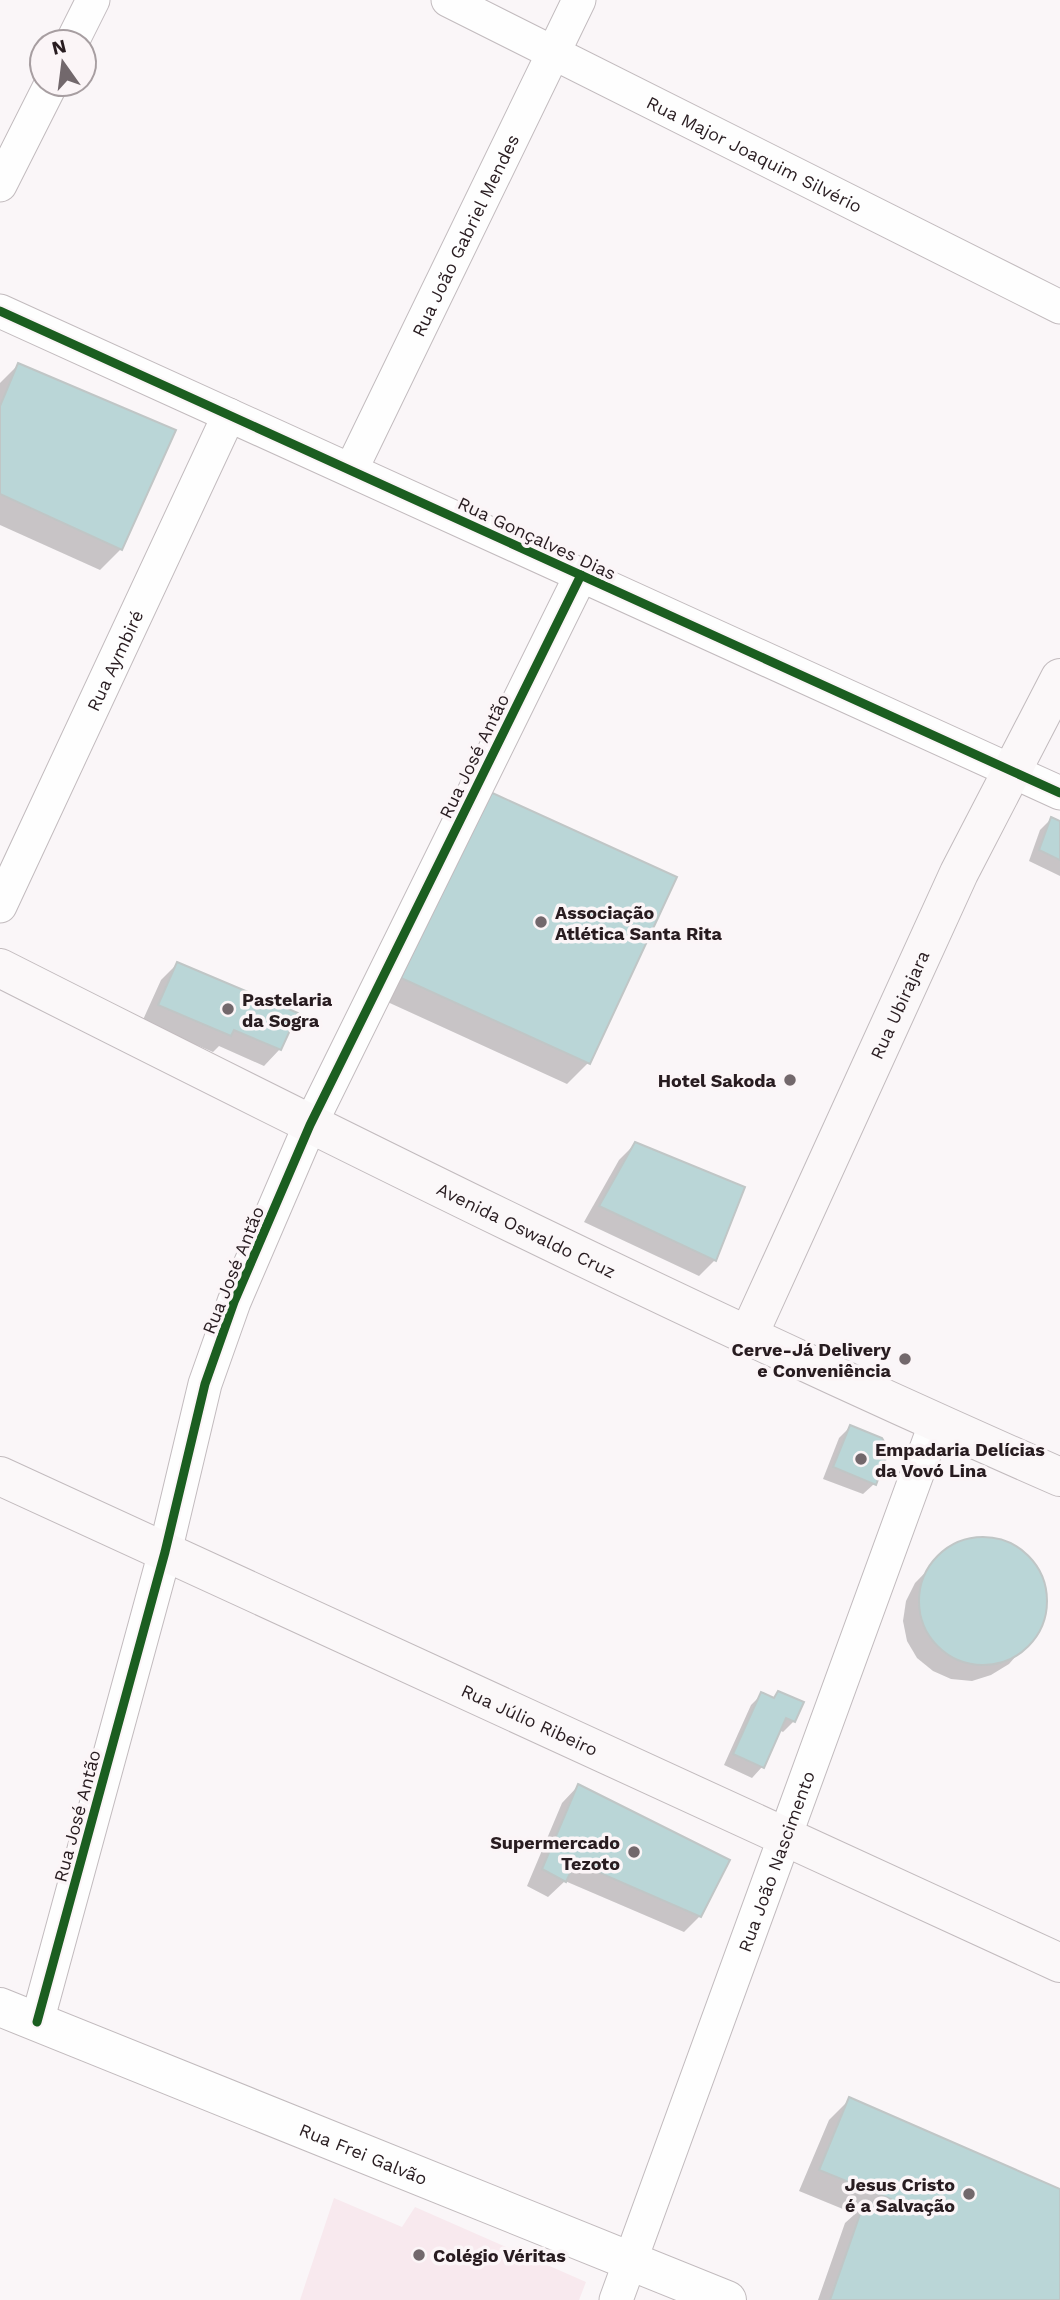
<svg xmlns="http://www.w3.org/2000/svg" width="1060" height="2300" viewBox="0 0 1060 2300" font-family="'Work Sans',sans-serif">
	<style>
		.built { fill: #f8e9ee }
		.shadow { fill: #0003 }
		.building { fill: #bad6d7; stroke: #c0c6c6; stroke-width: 2 }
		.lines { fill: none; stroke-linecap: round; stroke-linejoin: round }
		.minor-casing { stroke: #c2bbbe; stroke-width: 35 }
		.tertiary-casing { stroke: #c2bbbe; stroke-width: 40 }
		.secondary-casing { stroke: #c2bbbe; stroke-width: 40 }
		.path { stroke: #e2e1e1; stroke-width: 4.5; stroke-dasharray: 5 3.5; stroke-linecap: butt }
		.minor { stroke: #fefefe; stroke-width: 33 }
		.tertiary { stroke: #fefefe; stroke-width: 38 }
		.secondary { stroke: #fbf8f9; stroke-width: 38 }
		.cycleway-casing { stroke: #fbf5f7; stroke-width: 13 }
		.cycleway { stroke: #1b5e20; stroke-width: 9 }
		.poi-dot { fill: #72686c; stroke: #fbf5f7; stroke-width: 2.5 }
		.labels { text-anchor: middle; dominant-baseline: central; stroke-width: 7; stroke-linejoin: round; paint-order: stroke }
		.street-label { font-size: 18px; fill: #281c20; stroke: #fbf5f7 }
		.poi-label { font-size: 18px; font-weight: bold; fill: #281c20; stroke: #fbf5f7; text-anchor: start }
	</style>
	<rect width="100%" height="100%" fill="#faf6f8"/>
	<polygon class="built" points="334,2198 402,2227 415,2207 586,2282 579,2300 300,2300"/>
	<g class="shadow">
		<polygon points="18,365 121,549 100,570 0,525 0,383"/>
		<polygon points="467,814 674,878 588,1063 567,1084 381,999"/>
		<polygon points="1051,819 1060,823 1060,876 1029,861 1040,830"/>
		<polygon points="177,964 280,1049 264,1066 219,1046 213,1052 142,1022 161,980"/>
		<polygon points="635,1144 715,1260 699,1276 584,1222 619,1160"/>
		<polygon points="850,1427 874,1484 863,1494 823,1479 839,1438"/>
		<polygon points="985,1539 1006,1543 1024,1554 1037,1570 1045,1589 1045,1610 1039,1630 1009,1664 991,1675 972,1681 951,1679 933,1671 917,1658 907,1641 903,1621 906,1601 915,1583 946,1551 965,1542"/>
		<polygon points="778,1693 794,1721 783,1732 779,1730 762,1767 752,1778 724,1765 751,1705 762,1694 772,1699"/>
		<polygon points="578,1786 700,1916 684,1932 565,1881 548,1897 527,1886 562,1803"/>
		<polygon points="850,2099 1060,2190 1060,2300 818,2300 845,2223 855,2214 799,2191 829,2120"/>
	</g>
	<g class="building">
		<polygon points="18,363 176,430 122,550 0,494 0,406"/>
		<polygon points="488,791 677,877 590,1064 401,978"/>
		<polygon points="1051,817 1060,821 1060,860 1039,850"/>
		<polygon points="177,962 298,1013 281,1050 234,1030 231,1036 158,1005"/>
		<polygon points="635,1142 745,1187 716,1261 599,1206"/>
		<polygon points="850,1425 882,1438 889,1450 876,1485 833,1467"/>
		<circle cx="983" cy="1601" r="64"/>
		<polygon points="778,1691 804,1702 795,1722 786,1718 764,1768 733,1754 761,1692 774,1698"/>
		<polygon points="578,1784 730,1860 701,1917 575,1862 566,1882 542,1869"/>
		<polygon points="849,2097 1060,2189 1060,2300 830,2300 865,2200 888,2209 891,2199 819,2170"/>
	</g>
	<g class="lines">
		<g class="minor-casing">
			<g id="minor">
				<path id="s1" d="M448 0 1060 307"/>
				<polyline points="72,42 93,0"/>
				<polyline points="0,185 51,84"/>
				<polyline points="0,311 1060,793"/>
				<path id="s2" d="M351 470 579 0"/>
				<path id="s3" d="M0 906 229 415"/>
				<polyline points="37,2022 165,1552 205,1384 234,1302 310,1125 581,575"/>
				<path id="s4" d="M616 2300 936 1422"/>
			</g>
		</g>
		<g class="tertiary-casing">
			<g id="tertiary">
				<path id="s5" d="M0 2007 727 2300"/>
			</g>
		</g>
		<g class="secondary-casing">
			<g id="secondary">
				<path id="s6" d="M0 968C350 1145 701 1320 1060 1477"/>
				<path id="s7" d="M749 1334 959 873 1060 678"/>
				<path id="s8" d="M0 1476 1060 1963"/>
			</g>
		</g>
		<polyline class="path" points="661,1077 670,1081"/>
		<use href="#minor" class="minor"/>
		<use href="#tertiary" class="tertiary"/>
		<use href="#secondary" class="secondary"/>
		<g class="cycleway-casing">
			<g id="cycleway">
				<polyline points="0,311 1060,793"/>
				<polyline points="37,2022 165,1552 205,1384 234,1302 310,1125 581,575"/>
			</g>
		</g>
		<use href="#cycleway" class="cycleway"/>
	</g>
	<g class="poi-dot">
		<circle cx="541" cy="922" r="7"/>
		<circle cx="228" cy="1009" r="7"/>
		<circle cx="790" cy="1080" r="7"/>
		<circle cx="905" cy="1359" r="7"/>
		<circle cx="861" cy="1459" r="7"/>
		<circle cx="634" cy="1852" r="7"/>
		<circle cx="969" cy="2194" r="7"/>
		<circle cx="419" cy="2255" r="7"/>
	</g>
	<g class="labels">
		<g class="street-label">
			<text stroke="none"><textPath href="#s1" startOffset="343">Rua Major Joaquim Silvério</textPath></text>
			<text stroke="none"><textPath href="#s2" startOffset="261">Rua João Gabriel Mendes</textPath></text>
			<text transform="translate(537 538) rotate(25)">Rua Gonçalves Dias</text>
			<text stroke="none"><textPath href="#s3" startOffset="271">Rua Aymbiré</textPath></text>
			<text transform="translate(474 756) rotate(-64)">Rua José Antão</text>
			<text stroke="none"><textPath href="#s7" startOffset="362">Rua Ubirajara</textPath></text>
			<text stroke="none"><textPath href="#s6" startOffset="588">Avenida Oswaldo Cruz</textPath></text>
			<text transform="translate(233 1270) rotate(-68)">Rua José Antão</text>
			<text stroke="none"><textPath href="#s8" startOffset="583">Rua Júlio Ribeiro</textPath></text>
			<text transform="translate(77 1816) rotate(-75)">Rua José Antão</text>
			<text stroke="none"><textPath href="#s4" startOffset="467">Rua João Nascimento</textPath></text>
			<text stroke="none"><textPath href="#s5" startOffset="392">Rua Frei Galvão</textPath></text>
		</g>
		<g class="poi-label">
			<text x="555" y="912">Associação<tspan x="555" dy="21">Atlética Santa Rita</tspan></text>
			<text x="242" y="999">Pastelaria<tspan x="242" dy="21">da Sogra</tspan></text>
			<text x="776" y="1080" text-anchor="end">Hotel Sakoda</text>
			<text x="891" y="1349" text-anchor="end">Cerve-Já Delivery<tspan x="891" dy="21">e Conveniência</tspan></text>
			<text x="875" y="1449">Empadaria Delícias<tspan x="875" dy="21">da Vovó Lina</tspan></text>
			<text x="620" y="1842" text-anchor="end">Supermercado<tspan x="620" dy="21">Tezoto</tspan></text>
			<text x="955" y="2184" text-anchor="end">Jesus Cristo<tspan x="955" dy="21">é a Salvação</tspan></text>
			<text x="433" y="2255">Colégio Véritas</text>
		</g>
	</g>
	<g transform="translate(63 63) rotate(346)"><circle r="33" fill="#fbf5f7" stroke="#a79ea1" stroke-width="2"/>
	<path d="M0-5L12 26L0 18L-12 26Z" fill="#72686c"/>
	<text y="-10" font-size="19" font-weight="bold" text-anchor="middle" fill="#281c20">N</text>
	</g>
</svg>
